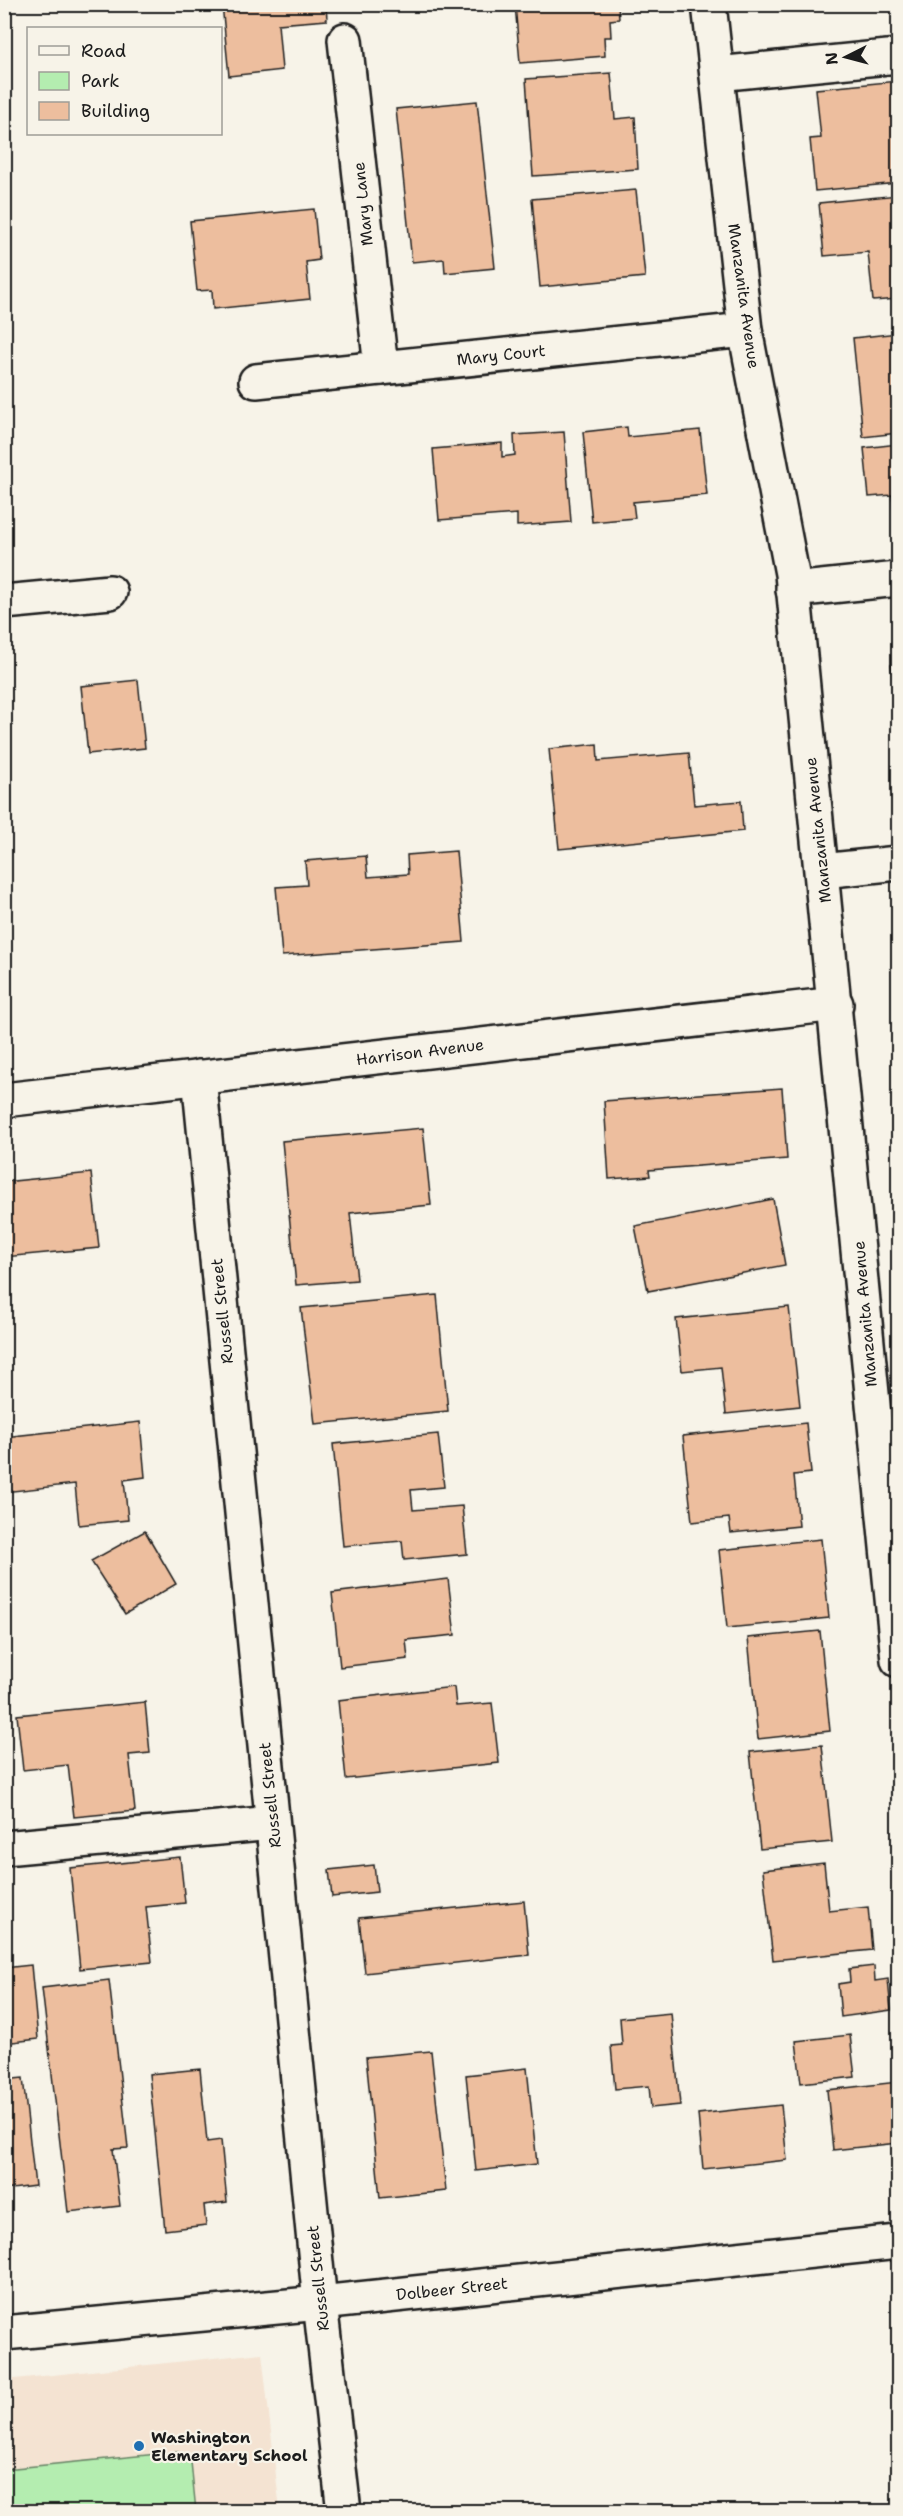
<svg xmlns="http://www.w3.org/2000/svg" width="903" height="2516" viewBox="0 0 903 2516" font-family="'Shantell Sans',sans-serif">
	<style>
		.built { fill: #f4e3d2 }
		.green { fill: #b4edb0; stroke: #688466; stroke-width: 1.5 }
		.building { fill: #edbe9e; stroke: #1c1c1c; stroke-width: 1.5 }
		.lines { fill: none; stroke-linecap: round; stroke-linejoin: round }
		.minor-casing { stroke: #1c1c1c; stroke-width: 38 }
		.minor { stroke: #f7f3e8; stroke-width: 33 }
		.poi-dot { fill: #1f6fb2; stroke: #f7f3e8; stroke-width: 2 }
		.labels { text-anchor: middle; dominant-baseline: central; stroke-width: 4.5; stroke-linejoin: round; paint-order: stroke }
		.street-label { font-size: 16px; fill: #1c1c1c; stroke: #f7f3e8 }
		.poi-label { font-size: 16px; font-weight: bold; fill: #1c1c1c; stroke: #f7f3e8; text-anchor: start }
	</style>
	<rect width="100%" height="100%" fill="#f7f3e8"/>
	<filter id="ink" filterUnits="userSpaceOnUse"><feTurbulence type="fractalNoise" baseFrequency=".0167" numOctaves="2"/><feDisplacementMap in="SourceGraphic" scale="12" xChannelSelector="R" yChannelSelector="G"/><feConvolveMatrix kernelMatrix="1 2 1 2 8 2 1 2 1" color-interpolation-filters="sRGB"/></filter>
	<g filter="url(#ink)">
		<polygon class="built" points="262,2353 280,2511 5,2512 5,2380"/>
		<polygon class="green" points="178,2452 191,2462 196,2511 5,2511 5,2469"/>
		<g class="building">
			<polygon points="222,4 326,4 327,20 278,24 282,70 229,76"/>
			<polygon points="515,4 618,4 619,19 610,20 611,37 604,37 605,56 520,63"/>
			<polygon points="611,73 615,119 635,117 638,169 533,176 526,79"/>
			<polygon points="898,81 898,183 815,191 810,139 821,138 816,89"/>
			<polygon points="477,101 495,268 445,273 444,259 412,262 396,109"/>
			<polygon points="636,190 645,277 540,287 532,199"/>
			<polygon points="898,195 898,299 873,301 868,252 824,256 819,203"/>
			<polygon points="314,209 319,260 306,262 310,299 213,309 212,290 197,291 190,221"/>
			<polygon points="898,333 898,433 863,437 853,338"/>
			<polygon points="627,427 628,437 700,430 707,495 633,502 635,518 592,522 583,432"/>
			<polygon points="564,432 571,522 517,526 517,514 439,520 433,449 502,443 502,457 515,455 514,435"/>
			<polygon points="898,444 898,541 897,541 892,495 869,497 864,448"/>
			<polygon points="898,664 898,717 897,717 891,665"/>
			<polygon points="138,680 145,748 88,754 81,686"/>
			<polygon points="597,744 598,761 689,753 694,805 741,801 743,831 559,849 549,749"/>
			<polygon points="456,851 464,942 282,956 276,887 307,885 305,861 366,856 368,877 408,874 407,855"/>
			<polygon points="782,1088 787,1159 649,1170 650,1176 609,1179 604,1101"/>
			<polygon points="423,1128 431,1205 350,1213 357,1280 296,1285 282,1141"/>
			<polygon points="91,1173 99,1248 4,1257 4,1182"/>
			<polygon points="773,1199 785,1265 648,1291 635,1226"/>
			<polygon points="437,1295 448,1411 315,1424 301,1308"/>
			<polygon points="789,1307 800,1406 726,1414 721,1367 682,1371 676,1319"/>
			<polygon points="140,1422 145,1477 124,1480 128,1520 79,1525 75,1484 4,1492 4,1437"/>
			<polygon points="806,1423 811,1473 794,1475 799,1526 731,1533 729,1518 692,1522 683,1436"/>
			<polygon points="438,1434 444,1487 411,1490 413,1510 462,1506 467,1554 404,1560 402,1541 343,1546 333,1444"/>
			<polygon points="145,1531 176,1584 125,1614 91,1561"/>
			<polygon points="821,1539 829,1618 727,1628 719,1550"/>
			<polygon points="448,1579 455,1635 406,1640 408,1659 340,1667 332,1593"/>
			<polygon points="820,1631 830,1731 758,1739 748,1638"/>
			<polygon points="454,1687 456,1706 492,1703 499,1763 346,1779 338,1700"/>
			<polygon points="145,1702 150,1753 129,1755 135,1811 74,1817 68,1765 23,1770 17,1715"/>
			<polygon points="822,1745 832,1842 760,1849 750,1752"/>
			<polygon points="180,1857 185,1903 146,1907 152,1962 80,1969 70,1868"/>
			<polygon points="824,1863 829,1911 868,1907 872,1950 773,1960 763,1870"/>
			<polygon points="374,1865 377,1892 332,1897 329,1870"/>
			<polygon points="524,1901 529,1955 365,1973 359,1918"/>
			<polygon points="31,1965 38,2039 4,2043 4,1968"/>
			<polygon points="874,1966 875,1981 888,1979 891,2010 841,2017 838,1984 850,1982 849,1969"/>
			<polygon points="109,1980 128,2148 113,2149 120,2206 68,2212 42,1988"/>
			<polygon points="671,2013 680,2105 651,2108 649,2086 615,2089 611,2046 622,2045 620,2018"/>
			<polygon points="850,2035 855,2077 801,2083 796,2041"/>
			<polygon points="431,2051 446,2191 380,2198 366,2057"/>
			<polygon points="527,2068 537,2164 476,2171 466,2075"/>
			<polygon points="200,2069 207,2142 221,2140 227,2202 204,2205 206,2225 165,2230 149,2074"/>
			<polygon points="23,2078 35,2186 4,2190 4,2080"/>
			<polygon points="898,2082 898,2143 833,2150 827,2090"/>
			<polygon points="781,2105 787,2160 703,2169 698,2114"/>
		</g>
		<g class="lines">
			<g class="minor-casing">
				<g id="minor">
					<polyline points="709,4 745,330 792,574 898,1660"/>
					<polyline points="345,40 381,368"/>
					<polyline points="717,74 898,56"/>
					<polyline points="256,381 745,330"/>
					<polyline points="793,590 898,579"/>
					<polyline points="4,602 110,592"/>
					<polyline points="822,871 898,863"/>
					<polyline points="199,1077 320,2303 344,2512"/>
					<polyline points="4,1100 836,1004"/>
					<polyline points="4,1848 272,1823"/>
					<polyline points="4,2333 320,2303 898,2242"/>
				</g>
			</g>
			<use href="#minor" class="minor"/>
		</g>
	</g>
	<circle class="poi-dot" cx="139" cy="2446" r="6"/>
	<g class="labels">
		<g class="street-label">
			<text transform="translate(363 204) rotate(-96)">Mary Lane</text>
			<text transform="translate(744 296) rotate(82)">Manzanita Avenue</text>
			<text transform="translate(501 355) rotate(-6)">Mary Court</text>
			<text transform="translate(818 830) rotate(-96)">Manzanita Avenue</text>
			<text transform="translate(420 1052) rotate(-7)">Harrison Avenue</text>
			<text transform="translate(222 1311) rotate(-96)">Russell Street</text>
			<text transform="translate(865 1314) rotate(-95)">Manzanita Avenue</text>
			<text transform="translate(270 1795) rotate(-96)">Russell Street</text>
			<text transform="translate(318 2278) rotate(-96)">Russell Street</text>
			<text transform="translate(452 2289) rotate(-6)">Dolbeer Street</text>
		</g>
		<g class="poi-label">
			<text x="151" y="2437">Washington<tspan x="151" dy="18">Elementary School</tspan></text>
		</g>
	</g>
	<rect width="903" height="2516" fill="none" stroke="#f7f3e8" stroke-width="24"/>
	<rect x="12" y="12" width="879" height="2492" fill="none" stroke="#1c1c1c" stroke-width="2" filter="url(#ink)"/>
	<rect x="27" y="27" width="195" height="108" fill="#f7f3e8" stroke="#9f9d96" stroke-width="1.5"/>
	<rect x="39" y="46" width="30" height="9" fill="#f7f3e8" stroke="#9f9d96" stroke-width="1.5"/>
	<text x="81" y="57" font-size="18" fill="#1c1c1c">Road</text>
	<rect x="39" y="72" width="30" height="18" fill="#b4edb0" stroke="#9f9d96" stroke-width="1.5"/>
	<text x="81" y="87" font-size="18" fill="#1c1c1c">Park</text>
	<rect x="39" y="102" width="30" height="18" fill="#edbe9e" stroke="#9f9d96" stroke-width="1.5"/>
	<text x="81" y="117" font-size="18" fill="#1c1c1c">Building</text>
	<g transform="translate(846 57) rotate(264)" stroke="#f7f3e8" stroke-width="4.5" paint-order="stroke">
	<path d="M0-4.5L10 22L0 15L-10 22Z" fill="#1c1c1c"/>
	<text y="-9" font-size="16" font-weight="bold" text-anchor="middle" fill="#1c1c1c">N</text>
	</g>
</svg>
